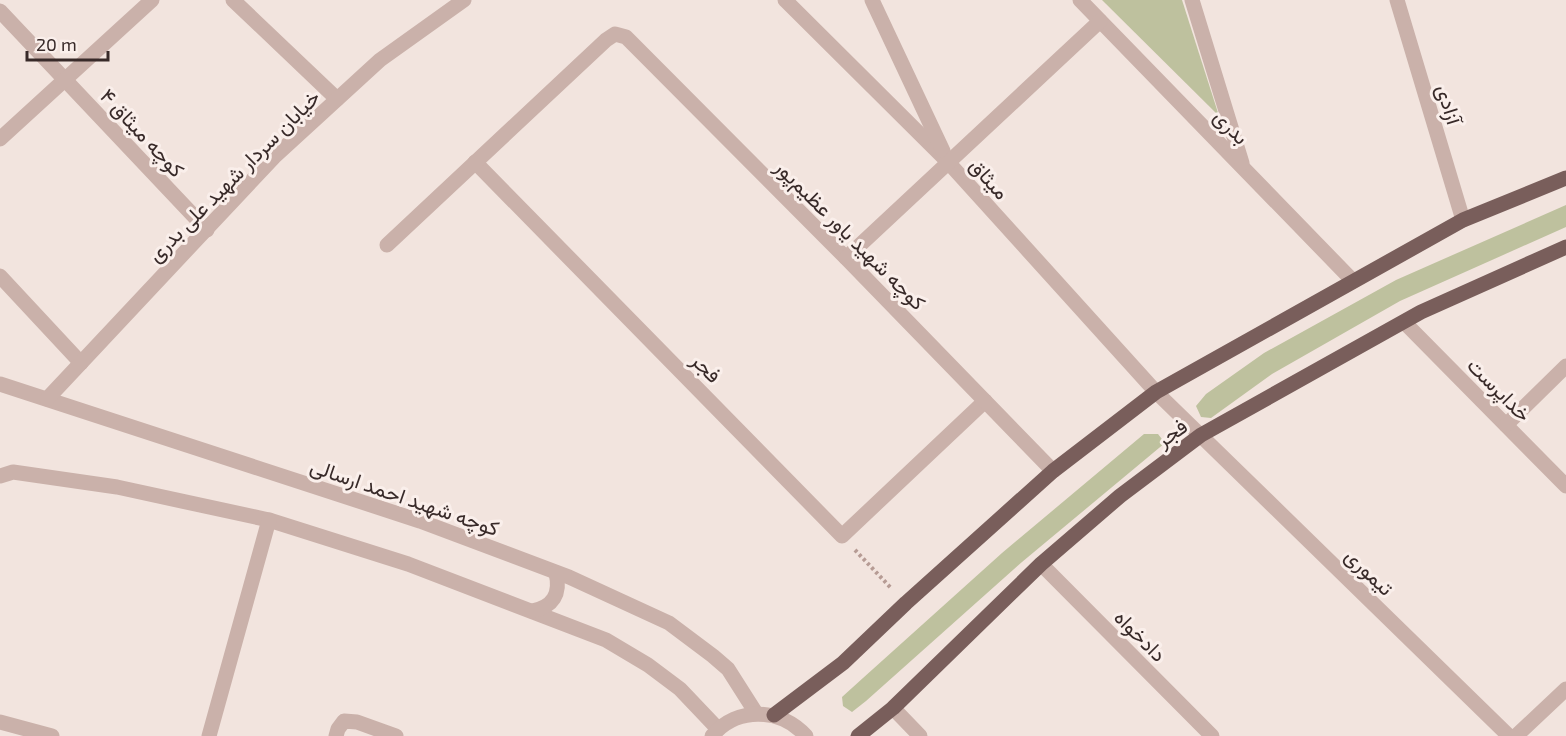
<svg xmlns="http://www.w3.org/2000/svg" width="1566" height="736" viewBox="0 0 1566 736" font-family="'Exo 2',Vazirmatn,sans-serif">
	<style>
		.green { fill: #bec19e }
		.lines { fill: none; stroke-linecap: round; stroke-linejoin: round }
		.path { stroke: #b69b94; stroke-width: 4; stroke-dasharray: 3 3; stroke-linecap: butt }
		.minor { stroke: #cab1aa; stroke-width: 15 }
		.major { stroke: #795e5b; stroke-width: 15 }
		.labels { text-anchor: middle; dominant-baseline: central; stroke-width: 6; stroke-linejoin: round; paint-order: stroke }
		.street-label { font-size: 21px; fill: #382a29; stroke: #faefeb }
	</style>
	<rect width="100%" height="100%" fill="#f2e4de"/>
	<g class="green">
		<polygon points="1102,0 1182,0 1219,116"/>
		<polygon points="1566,205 1566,227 1400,301 1272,374 1211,418 1201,417 1196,406 1206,394 1264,353 1396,280"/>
		<polygon points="1144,434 1158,434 1165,443 1022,562 866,701 852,712 843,706 842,697 863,678 1002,553"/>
	</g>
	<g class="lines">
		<polyline class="path" points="855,550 891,588"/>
		<g class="minor">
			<polyline points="233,0 337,99"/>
			<polyline points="785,0 948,162 1156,392 1509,736"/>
			<polyline points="872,0 943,151"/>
			<polyline points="1080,0 1353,281"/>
			<polyline points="1192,0 1242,163"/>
			<polyline points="1397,0 1463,220"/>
			<polyline points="0,11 207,230"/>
			<polyline points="0,139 152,0"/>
			<polyline points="475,162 842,536 985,401"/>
			<polyline points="387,245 606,40 615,34 626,37 846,258 1053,471"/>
			<polyline points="846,258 1100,21"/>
			<polyline points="0,276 81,363"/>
			<polyline points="1404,322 1566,486"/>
			<polyline points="0,384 420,521 569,577 669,623 713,656 728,669 756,713"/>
			<polyline points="47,399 274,157 380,60 464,0"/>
			<polyline points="1506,425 1566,366"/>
			<polyline points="0,476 13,472 117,487 269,520 408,564 606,640 648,665 680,689 718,729"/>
			<polyline points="1041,564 1212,736"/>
			<path d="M532 611C553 607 561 594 556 573"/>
			<polyline points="893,708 920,736"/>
			<polyline points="0,722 52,736"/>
			<polyline points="209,736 269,520"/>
			<polyline points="336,736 338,729 344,721 357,722 396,736"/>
			<path d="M712 736C737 706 781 708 806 736"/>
			<polyline points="1516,736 1566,689"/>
		</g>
		<g class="major">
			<polyline points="774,715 843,663 906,603 1053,471 1156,392 1463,220 1566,178"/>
			<polyline points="858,736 893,708 1041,564 1120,496 1201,435 1421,312 1566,247"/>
		</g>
	</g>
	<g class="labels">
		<g class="street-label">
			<text transform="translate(1450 104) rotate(73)">آزادی</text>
			<text transform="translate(1232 126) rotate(46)">بدری</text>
			<text transform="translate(143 132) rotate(47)">کوچه میثاق ۴</text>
			<text transform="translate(233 175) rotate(-45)">خیابان سردار شهید علی بدری</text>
			<text transform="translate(990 178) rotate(48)">میثاق</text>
			<text transform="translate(851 234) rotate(45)">کوچه شهید یاور عظیم‌پور</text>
			<text transform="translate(707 367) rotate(45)">فجر</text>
			<text transform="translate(1500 389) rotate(45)">خداپرست</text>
			<text transform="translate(1171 432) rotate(-35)">فجر</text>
			<text transform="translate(405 496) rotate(19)">کوچه شهید احمد ارسالی</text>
			<text transform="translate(1370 571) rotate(44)">تیموری</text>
			<text transform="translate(1141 635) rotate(45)">دادخواه</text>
		</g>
	</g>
	<path d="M27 51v9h81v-9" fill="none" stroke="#382a29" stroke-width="3"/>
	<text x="36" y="51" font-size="18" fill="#382a29" stroke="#faefeb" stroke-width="4.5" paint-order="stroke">20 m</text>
</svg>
